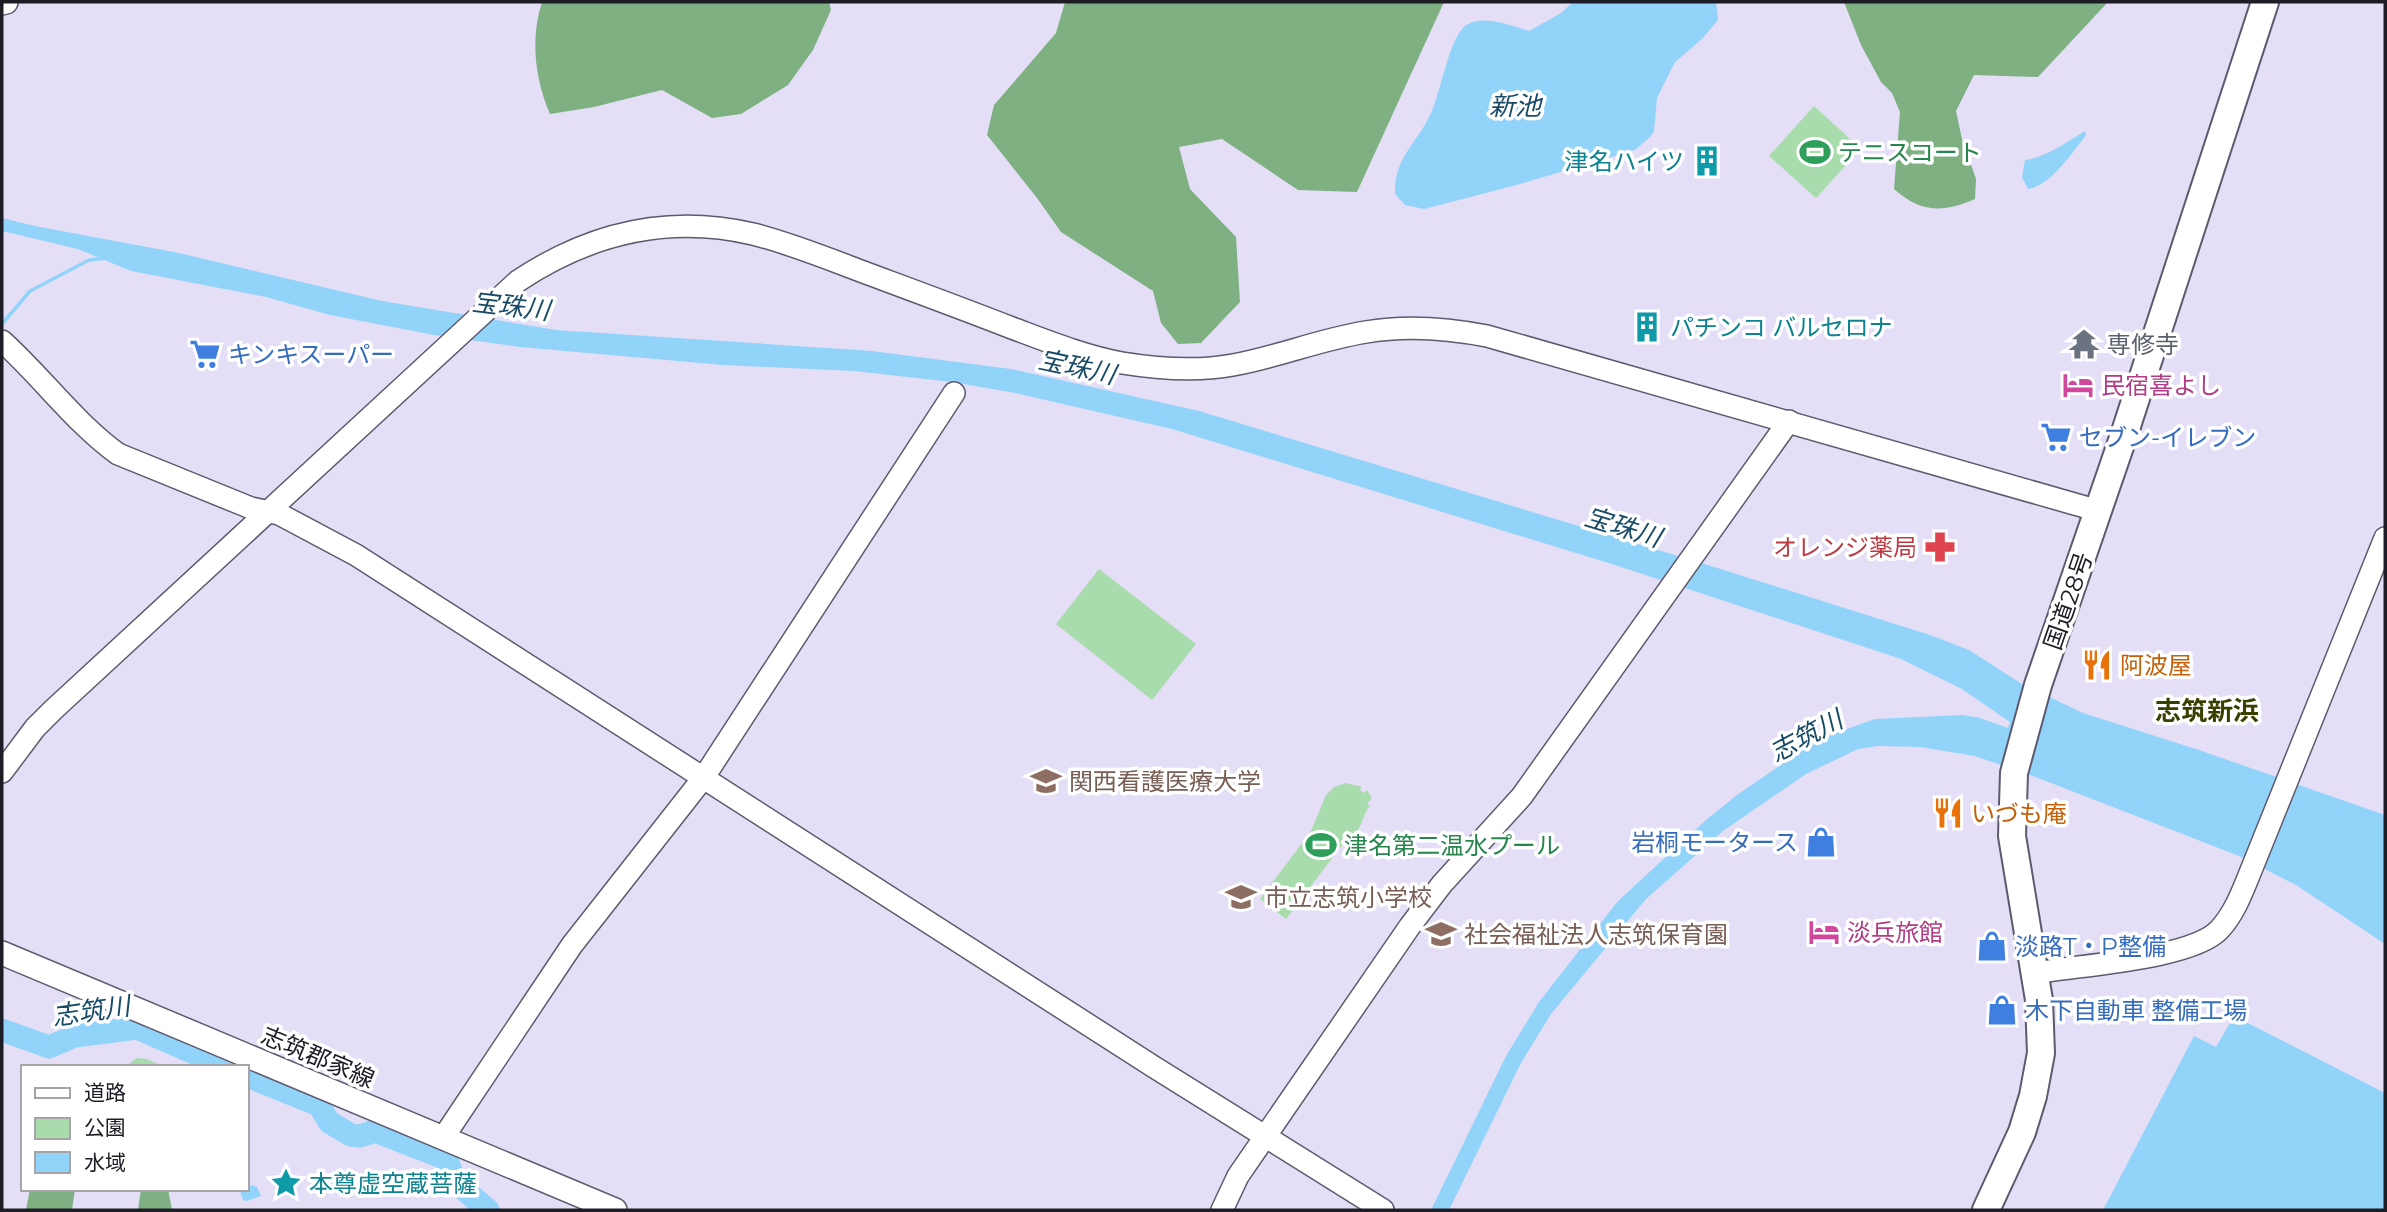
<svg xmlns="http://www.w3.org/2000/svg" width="2387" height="1212" viewBox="0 0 2387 1212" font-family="Montserrat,'Noto Sans JP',sans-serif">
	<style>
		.green { fill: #a9dcac }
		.forest { fill: #7eb082 }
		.water { fill: #92d3fa }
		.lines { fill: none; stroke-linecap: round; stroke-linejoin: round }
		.stream { stroke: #92d3fa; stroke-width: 3.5 }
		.river { stroke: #92d3fa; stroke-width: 23 }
		.secondary-casing { stroke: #5e5a6e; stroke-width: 24 }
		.primary-casing { stroke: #5e5a6e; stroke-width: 26 }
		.highway-casing { stroke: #5e5a6e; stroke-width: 30 }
		.secondary { stroke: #fff; stroke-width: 21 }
		.primary { stroke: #fff; stroke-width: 23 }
		.highway { stroke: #fff; stroke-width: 26 }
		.labels { text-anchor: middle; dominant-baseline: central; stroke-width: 7; stroke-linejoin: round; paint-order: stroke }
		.leisure-label { font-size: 24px; fill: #27864d; stroke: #fff; text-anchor: start }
		.culture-label { font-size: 24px; fill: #0d838f; stroke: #fff; text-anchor: start }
		.worship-label { font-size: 24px; fill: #5b616d; stroke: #fff; text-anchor: start }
		.shop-label { font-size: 24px; fill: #366cbe; stroke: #fff; text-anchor: start }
		.hotel-label { font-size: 24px; fill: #b23c85; stroke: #fff; text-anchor: start }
		.health-label { font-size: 24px; fill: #be3a42; stroke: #fff; text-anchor: end }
		.street-label { font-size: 24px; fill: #1e1c24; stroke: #fff }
		.food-label { font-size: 24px; fill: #c56008; stroke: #fff; text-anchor: start }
		.education-label { font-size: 24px; fill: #785e54; stroke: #fff; text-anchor: start }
		.water-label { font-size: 26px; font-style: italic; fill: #184b65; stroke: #fff }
		.neighbourhood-label { font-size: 26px; font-weight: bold; fill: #3a3f00; stroke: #fff }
	</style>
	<rect width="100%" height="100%" fill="#e4dff6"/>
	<g class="green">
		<polygon points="1814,106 1861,149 1816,198 1769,156"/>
		<polygon points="1099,569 1196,644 1152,700 1056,624"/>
		<path d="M1346 783 1362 787 1360 790 1364 793 1367 790 1372 798 1367 804 1370 806C1363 813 1363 825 1353 838L1349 836 1286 919 1260 899 1311 831 1326 795 1334 787Z"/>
		<polygon points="136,1058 147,1059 164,1067 126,1067"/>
	</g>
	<g class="forest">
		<path d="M542 2H829L831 10 813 50 788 85 741 114 712 118 662 90 594 107 550 114C535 79 530 39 542 2Z"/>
		<polygon points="1065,2 1444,2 1357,192 1298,190 1222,139 1179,147 1190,189 1236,237 1240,302 1201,343 1178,344 1161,323 1153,291 1061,232 1037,198 987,135 994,105 1056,33"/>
		<path d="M1844 2H2108L2038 77 1974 75 1956 111 1962 139 1976 179 1975 199C1943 213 1921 213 1894 189L1900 112 1892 93 1881 82 1861 45Z"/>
		<polygon points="30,1189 75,1189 72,1210 26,1210"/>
		<polygon points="141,1189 168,1189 172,1210 138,1210"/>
	</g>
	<g class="water">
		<path d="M1573 2H1716L1718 20 1702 39 1675 62 1657 98 1654 131 1650 137 1635 150 1513 186 1424 209 1405 205 1395 194C1394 157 1417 144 1431 113 1441 92 1448 44 1463 28 1478 12 1512 26 1529 31L1561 13Z"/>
		<path d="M2085 131 2086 135C2074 151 2049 187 2028 189L2022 177 2025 160C2047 157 2065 143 2085 131Z"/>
		<polygon points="2,218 35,226 179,253 382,301 556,330 872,351 1011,369 1199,411 1711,566 1930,635 1969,650 2022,684 2083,713 2199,750 2385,815 2385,944 2296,885 2239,856 2033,776 1975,756 1920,747 1877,746 1858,749 1806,774 1723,831 1646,899 1551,1014 1521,1063 1449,1210 1431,1210 1506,1056 1539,1002 1618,901 1707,819 1737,795 1804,749 1838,732 1875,719 1963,715 1980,718 2008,728 2010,722 1962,689 1901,659 1615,565 1172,429 1015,393 952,382 854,371 723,365 520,347 434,335 330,315 266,297 131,271 78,249 2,231"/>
		<polygon points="2234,1016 2385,1093 2385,1210 2103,1210 2194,1036 2216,1047"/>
		<polygon points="252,1185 257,1187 261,1196 247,1201 243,1200 240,1191"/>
	</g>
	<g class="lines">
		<polyline class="stream" points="2,324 30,291 89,260 106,258"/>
		<g class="river">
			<polyline points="2,1030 49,1047 75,1036 137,1028 226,1067"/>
			<polyline points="247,1076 319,1105 329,1122 351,1135 360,1136 375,1131 447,1159 454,1181 488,1210"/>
		</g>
		<g class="secondary-casing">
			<g id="secondary">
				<path d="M2 341C42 377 75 423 118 454L251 508 279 514 356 555 1154 1067 1383 1210"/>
				<path d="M2 772 35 728 53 710 518 281C590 233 667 214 753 234 789 243 824 257 858 270 909 289 961 308 1012 328 1047 341 1084 356 1122 363 1159 369 1196 372 1233 365 1278 357 1321 339 1366 332 1406 325 1446 328 1487 336L2099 511"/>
				<path d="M2036 973C2079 965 2191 959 2219 930 2235 913 2243 890 2252 868L2385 538"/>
				<polyline points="443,1138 572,945 704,777 954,393"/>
				<polyline points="1222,1210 1238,1176 1410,926 1442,884 1522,796 1789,421"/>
			</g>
		</g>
		<g class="primary-casing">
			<g id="primary">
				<polyline points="2,3 6,2"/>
				<polyline points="2,953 615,1210"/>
			</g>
		</g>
		<g class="highway-casing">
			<polyline id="highway" points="1986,1210 2022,1132 2033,1096 2041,1053 2039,1000 2012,836 2014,773 2038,685 2124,435 2265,2"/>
		</g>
		<use href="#secondary" class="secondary"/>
		<use href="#primary" class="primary"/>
		<use href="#highway" class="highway"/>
	</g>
	<defs>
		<g id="stadium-bare" transform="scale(2.415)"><path d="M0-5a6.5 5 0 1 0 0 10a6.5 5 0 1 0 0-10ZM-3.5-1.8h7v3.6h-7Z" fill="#2e9e5b" stroke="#fff" stroke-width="2.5" paint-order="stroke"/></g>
		<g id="building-bare" transform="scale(2.415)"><path d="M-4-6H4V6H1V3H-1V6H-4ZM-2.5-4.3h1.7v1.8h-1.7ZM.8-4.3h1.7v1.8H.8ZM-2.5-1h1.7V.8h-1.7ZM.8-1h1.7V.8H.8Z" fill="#0f9aa8" stroke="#fff" stroke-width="2.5" paint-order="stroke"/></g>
		<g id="temple-bare" transform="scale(2.415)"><path d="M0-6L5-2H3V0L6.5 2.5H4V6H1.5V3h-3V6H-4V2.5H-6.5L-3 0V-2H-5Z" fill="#6b7280" stroke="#fff" stroke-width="2.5" paint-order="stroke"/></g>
		<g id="supermarket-bare" transform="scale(2.415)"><path d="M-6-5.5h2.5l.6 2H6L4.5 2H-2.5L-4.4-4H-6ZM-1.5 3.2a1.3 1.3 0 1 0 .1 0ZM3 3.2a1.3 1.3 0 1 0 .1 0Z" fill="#3f7fe0" stroke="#fff" stroke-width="2.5" paint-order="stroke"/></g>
		<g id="hotel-bare" transform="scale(2.415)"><path d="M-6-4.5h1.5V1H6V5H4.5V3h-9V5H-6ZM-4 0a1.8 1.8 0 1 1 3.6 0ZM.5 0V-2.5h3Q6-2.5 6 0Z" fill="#d1479c" stroke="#fff" stroke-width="2.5" paint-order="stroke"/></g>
		<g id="pharmacy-bare" transform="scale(2.415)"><path d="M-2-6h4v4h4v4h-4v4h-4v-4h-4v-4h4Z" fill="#e0444e" stroke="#fff" stroke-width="2.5" paint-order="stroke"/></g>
		<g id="restaurant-bare" transform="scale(2.415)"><path d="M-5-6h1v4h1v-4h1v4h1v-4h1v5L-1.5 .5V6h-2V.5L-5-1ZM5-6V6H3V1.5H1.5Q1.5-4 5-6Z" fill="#e8710a" stroke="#fff" stroke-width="2.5" paint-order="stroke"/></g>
		<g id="university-bare" transform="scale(2.415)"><path d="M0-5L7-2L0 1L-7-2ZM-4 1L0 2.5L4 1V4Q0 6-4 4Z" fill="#8d6e63" stroke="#fff" stroke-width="2.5" paint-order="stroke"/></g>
		<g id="shop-bare" transform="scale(2.415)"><path d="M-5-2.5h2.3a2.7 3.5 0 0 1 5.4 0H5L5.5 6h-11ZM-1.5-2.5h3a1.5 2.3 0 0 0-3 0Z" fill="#3f7fe0" stroke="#fff" stroke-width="2.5" paint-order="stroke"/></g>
		<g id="school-bare" transform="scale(2.415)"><path d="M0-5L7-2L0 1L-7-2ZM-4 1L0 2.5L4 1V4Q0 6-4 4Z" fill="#8d6e63" stroke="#fff" stroke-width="2.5" paint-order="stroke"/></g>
		<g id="sight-bare" transform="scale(2.415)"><path d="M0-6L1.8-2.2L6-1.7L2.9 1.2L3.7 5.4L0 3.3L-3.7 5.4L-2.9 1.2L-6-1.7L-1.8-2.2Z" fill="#0f9aa8" stroke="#fff" stroke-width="2.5" paint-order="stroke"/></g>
	</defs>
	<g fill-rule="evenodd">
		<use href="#stadium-bare" x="1815" y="152"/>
		<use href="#building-bare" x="1707" y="161"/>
		<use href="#building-bare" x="1647" y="327"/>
		<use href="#temple-bare" x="2084" y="344"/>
		<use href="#supermarket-bare" x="205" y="354"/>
		<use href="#hotel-bare" x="2078" y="385"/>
		<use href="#supermarket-bare" x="2056" y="437"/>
		<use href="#pharmacy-bare" x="1940" y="547"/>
		<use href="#restaurant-bare" x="2097" y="665"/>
		<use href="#university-bare" x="1046" y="781"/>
		<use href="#restaurant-bare" x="1948" y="813"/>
		<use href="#shop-bare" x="1821" y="842"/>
		<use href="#stadium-bare" x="1321" y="845"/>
		<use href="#school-bare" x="1241" y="897"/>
		<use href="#hotel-bare" x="1824" y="932"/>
		<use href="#school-bare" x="1441" y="934"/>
		<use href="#shop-bare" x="1992" y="946"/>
		<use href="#shop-bare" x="2002" y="1010"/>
		<use href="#sight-bare" x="286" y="1183"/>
	</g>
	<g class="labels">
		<g class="leisure-label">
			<text x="1838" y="152">テニスコート</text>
			<text x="1344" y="845">津名第二温水プール</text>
		</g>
		<g class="culture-label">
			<text x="1684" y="161" text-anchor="end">津名ハイツ</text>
			<text x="1670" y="327">パチンコ バルセロナ</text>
			<text x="309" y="1183">本尊虚空蔵菩薩</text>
		</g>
		<g class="worship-label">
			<text x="2107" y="344">専修寺</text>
		</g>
		<g class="shop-label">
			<text x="228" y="354">キンキスーパー</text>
			<text x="2079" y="437">セブン-イレブン</text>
			<text x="1798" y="842" text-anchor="end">岩桐モータース</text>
			<text x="2015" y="946">淡路T・P整備</text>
			<text x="2025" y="1010">木下自動車 整備工場</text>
		</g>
		<g class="hotel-label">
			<text x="2101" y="385">民宿喜よし</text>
			<text x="1847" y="932">淡兵旅館</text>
		</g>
		<g class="health-label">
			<text x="1917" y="547">オレンジ薬局</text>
		</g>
		<g class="street-label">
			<text transform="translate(2068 601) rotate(-71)">国道28号</text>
			<text transform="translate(318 1057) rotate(23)">志筑郡家線</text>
		</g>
		<g class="food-label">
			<text x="2120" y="665">阿波屋</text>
			<text x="1971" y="813">いづも庵</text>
		</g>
		<g class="education-label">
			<text x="1069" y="781">関西看護医療大学</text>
			<text x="1264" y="897">市立志筑小学校</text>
			<text x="1464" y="934">社会福祉法人志筑保育園</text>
		</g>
		<g class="water-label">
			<text x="1515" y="106">新池</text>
			<text transform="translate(511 306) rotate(7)">宝珠川</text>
			<text transform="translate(1077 367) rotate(12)">宝珠川</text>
			<text transform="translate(1623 527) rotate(17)">宝珠川</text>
			<text transform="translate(1806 736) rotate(-28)">志筑川</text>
			<text transform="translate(91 1011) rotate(-8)">志筑川</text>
		</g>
		<g class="neighbourhood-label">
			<text x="2207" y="711">志筑新浜</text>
		</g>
	</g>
	<rect width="2387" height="1212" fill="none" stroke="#1e1c24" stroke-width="7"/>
	<rect x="21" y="1065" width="228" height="126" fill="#ffffff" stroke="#a5a4a7" stroke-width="2"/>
	<rect x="35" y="1088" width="35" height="10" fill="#ffffff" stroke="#a5a4a7" stroke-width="2"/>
	<text x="84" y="1100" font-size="21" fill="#1e1c24">道路</text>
	<rect x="35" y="1118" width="35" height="21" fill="#a9dcac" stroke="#a5a4a7" stroke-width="2"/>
	<text x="84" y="1135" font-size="21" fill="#1e1c24">公園</text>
	<rect x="35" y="1152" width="35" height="21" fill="#92d3fa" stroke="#a5a4a7" stroke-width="2"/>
	<text x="84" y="1170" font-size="21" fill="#1e1c24">水域</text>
</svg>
